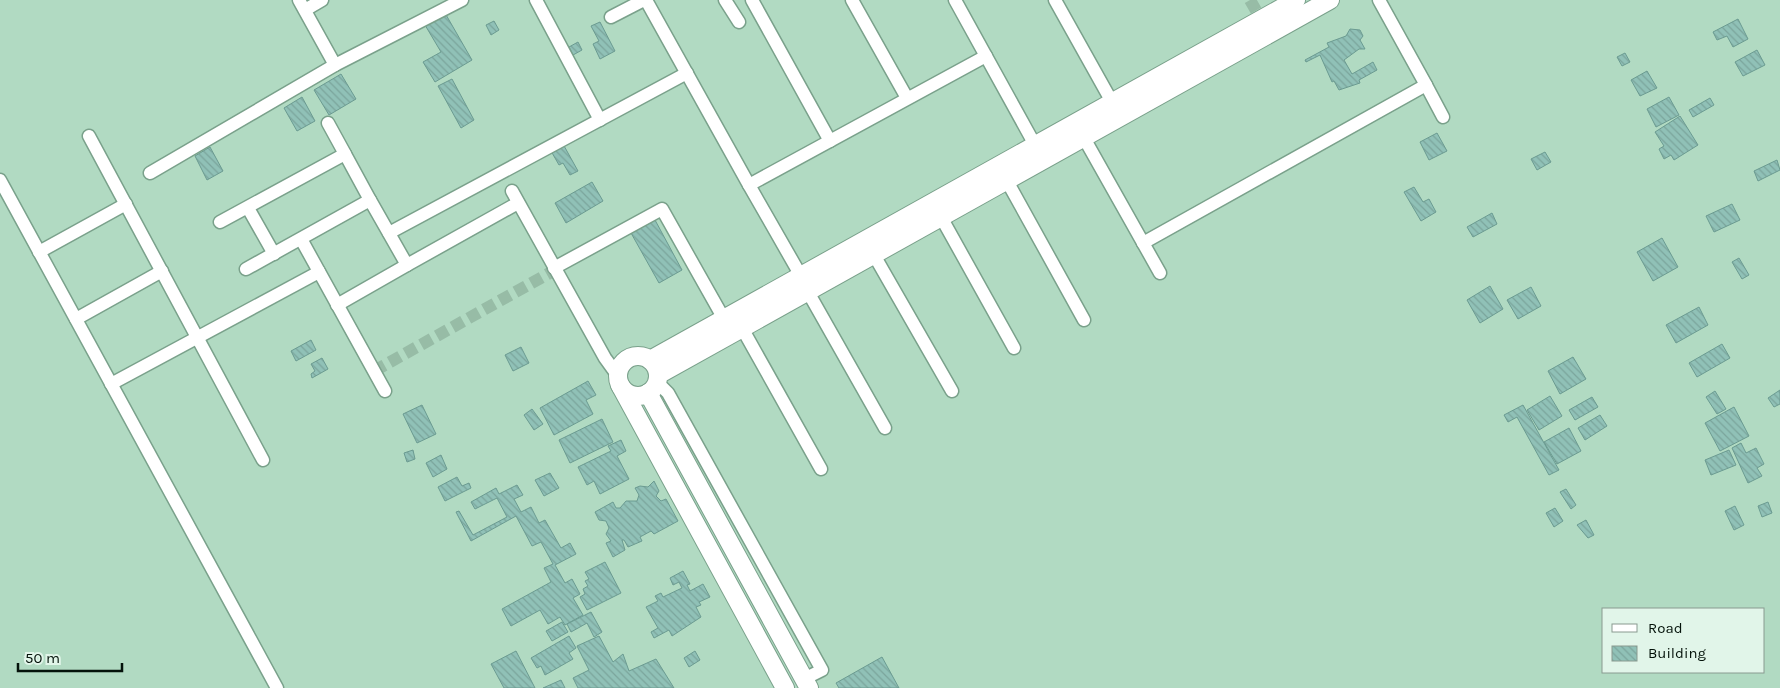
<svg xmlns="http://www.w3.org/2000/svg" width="1780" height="688" viewBox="0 0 1780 688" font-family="Karla,sans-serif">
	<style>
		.building { fill: url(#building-back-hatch); stroke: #6b9b91 }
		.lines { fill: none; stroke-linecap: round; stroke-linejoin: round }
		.street-tunnel { stroke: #97bca6; stroke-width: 12; stroke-dasharray: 12 6; stroke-linecap: butt }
		.street-casing { stroke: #7aa18b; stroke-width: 15 }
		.secondary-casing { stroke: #7aa18b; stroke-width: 20 }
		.street { stroke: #fff; stroke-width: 12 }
		.secondary { stroke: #fff; stroke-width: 18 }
	</style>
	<defs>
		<pattern id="building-back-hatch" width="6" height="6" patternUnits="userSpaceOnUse" patternTransform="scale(1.25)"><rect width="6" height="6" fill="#90c1b7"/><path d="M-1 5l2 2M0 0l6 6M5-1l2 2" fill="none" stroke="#7ba59c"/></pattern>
	</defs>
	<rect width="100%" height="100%" fill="#b1dac2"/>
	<g class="building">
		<polygon points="445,13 472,60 435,82 423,62 441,52 425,25"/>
		<polygon points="1738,19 1748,39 1733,47 1727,36 1717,40 1713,32"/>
		<polygon points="494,21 499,30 491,35 486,25"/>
		<polygon points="600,22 615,51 600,59 593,44 599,41 591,26"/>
		<polygon points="1350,29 1360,30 1363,36 1360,40 1365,49 1359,49 1344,60 1352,74 1373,62 1377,70 1359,80 1360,83 1339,90 1334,81 1332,82 1320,55 1306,62 1305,60 1329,47 1327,43 1346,36"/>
		<polygon points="578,42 582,50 573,55 569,47"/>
		<polygon points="1757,50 1765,65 1743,76 1735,62"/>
		<polygon points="1625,53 1630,62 1622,66 1617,57"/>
		<polygon points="1647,71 1657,88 1640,96 1631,80"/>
		<polygon points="341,74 356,99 329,115 314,90"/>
		<polygon points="452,79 474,120 461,128 438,86"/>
		<polygon points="302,97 315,121 297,131 284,108"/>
		<polygon points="1669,97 1679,115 1656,127 1647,109"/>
		<polygon points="1710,98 1714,105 1693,117 1689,110"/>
		<polygon points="1680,116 1698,145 1674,160 1671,155 1664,159 1659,149 1664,146 1655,132"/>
		<polygon points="1437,133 1447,151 1429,160 1420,142"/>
		<polygon points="563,144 578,171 570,175 563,163 559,165 551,151"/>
		<polygon points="210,147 223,171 207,180 195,156"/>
		<polygon points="1545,152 1551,162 1537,170 1531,159"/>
		<polygon points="1777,160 1780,170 1758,181 1754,171"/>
		<polygon points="592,182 603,201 566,223 555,203"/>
		<polygon points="1414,187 1423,202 1429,199 1436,212 1421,221 1404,192"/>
		<polygon points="1732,204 1740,220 1714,232 1706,216"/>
		<polygon points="1492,213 1497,224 1473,237 1467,227"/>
		<polygon points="655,220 682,270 659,283 631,233"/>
		<polygon points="1662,238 1678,267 1653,281 1637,252"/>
		<polygon points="1739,258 1749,275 1742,279 1732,262"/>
		<polygon points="1490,286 1503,309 1480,323 1467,300"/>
		<polygon points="1531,287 1541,306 1518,319 1507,300"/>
		<polygon points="1699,307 1708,325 1676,343 1666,325"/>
		<polygon points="311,340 316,350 296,361 291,351"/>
		<polygon points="1722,344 1730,358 1697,377 1689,363"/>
		<polygon points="521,347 529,363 513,371 505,355"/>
		<polygon points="1573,357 1586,379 1560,394 1548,371"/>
		<polygon points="322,358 328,369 312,378 311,374 315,371 311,364"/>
		<polygon points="588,381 596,395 586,400 593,414 554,435 540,408"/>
		<polygon points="1780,390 1780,404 1774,407 1768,398"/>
		<polygon points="1715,391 1726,409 1717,414 1706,397"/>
		<polygon points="1550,396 1562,416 1539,430 1527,410"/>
		<polygon points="1592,397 1598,407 1575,420 1569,410"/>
		<polygon points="422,405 436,434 417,443 403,414"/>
		<polygon points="1523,405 1559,470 1549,475 1517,417 1508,422 1504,415"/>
		<polygon points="1734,407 1749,436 1720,451 1705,423"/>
		<polygon points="532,409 543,424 534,430 524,415"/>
		<polygon points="1600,415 1607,426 1585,440 1578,428"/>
		<polygon points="602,419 613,442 570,463 559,440"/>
		<polygon points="1569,428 1581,451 1557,464 1544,442"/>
		<polygon points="621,440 626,451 617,456 629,479 600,494 594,481 587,485 578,467 611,451 608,446"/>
		<polygon points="1741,443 1746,453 1756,448 1764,464 1757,468 1762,476 1748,483 1732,448"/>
		<polygon points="413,450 415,459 407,462 404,453"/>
		<polygon points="1729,450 1736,465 1711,475 1705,460"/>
		<polygon points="441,455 447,469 433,477 426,463"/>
		<polygon points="550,473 559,488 544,496 535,480"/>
		<polygon points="457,477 462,486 469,483 471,488 445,501 438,487"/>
		<polygon points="654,481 659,491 656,496 661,501 666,499 678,521 654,534 651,531 640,537 642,541 628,547 624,540 622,540 625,550 613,557 606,543 611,541 606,534 609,528 606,521 599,520 595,512 613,502 616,508 620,508 626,501 637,501 639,495 635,488 640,486 648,487"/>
		<polygon points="517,485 523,495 514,499 521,512 531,507 539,523 545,520 561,548 570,543 576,554 555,565 565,583 572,579 580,594 573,598 583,615 565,625 560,617 548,624 540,610 511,626 502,609 551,582 544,568 553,564 541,542 532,546 516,516 471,541 456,512 459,511 473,535 507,517 497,498 475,509 471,502 496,488 499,494"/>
		<polygon points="1566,489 1576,505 1571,509 1560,492"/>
		<polygon points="1768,502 1772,513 1762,517 1758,506"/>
		<polygon points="1735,506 1744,525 1734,530 1725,511"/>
		<polygon points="1555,508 1563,521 1554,527 1546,513"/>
		<polygon points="1586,520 1594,535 1588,538 1577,525"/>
		<polygon points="605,562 621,593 587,610 580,597 585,594 583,589 588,586 585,581 589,579 585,572"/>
		<polygon points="683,571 690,584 687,585 690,591 703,584 710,597 699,602 701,605 696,607 701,617 672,636 669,630 654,638 651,632 658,628 646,607 658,601 655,596 661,593 663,597 682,588 679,582 673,585 670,578"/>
		<polygon points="591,612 602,632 594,637 587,623 571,632 567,624"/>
		<polygon points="562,622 568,632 552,641 546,631"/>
		<polygon points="569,636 576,648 569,653 573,659 545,675 541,666 537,668 531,658"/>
		<polygon points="599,636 613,662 623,654 629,671 656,659 674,688 578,688 573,678 589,670 577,646"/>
		<polygon points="516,651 535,688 504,688 491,664"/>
		<polygon points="695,651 700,660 689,667 684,658"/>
		<polygon points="882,657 899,688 839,688 836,683"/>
		<polygon points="561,680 565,688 543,688"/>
	</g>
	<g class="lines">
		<g class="street-tunnel">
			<polyline points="1250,0 1261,19"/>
			<polyline points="374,371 555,270"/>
		</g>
		<g class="street-casing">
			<g id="street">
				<polyline points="299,0 335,65"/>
				<polyline points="536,0 600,120"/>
				<polyline points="646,0 749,185"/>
				<polyline points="725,0 739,22"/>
				<polyline points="752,0 830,141"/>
				<polyline points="852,0 907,98"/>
				<polyline points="955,0 1035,145"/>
				<polyline points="1055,0 1112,102"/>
				<polyline points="1379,0 1426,85"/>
				<polyline points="305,10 322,0"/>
				<polyline points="611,17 644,0"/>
				<polyline points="89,136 263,460"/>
				<polyline points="1084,138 1160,273"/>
				<polyline points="345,154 370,200"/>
				<polyline points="150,173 335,65 462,0"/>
				<polyline points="0,180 277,688"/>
				<polyline points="1007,181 1084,320"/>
				<polyline points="512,191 605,358 618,376"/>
				<polyline points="248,208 274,254"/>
				<polyline points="941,217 1014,348"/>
				<polyline points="220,222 345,154 328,123"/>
				<polyline points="389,233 687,73"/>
				<polyline points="301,239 385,391"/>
				<polyline points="1143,243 1426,85 1443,117"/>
				<polyline points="39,252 126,204"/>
				<polyline points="874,255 952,391"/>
				<polyline points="407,265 518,203"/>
				<polyline points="554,268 662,209 724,319"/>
				<polyline points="246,269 370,200 407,265 337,305"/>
				<polyline points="801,276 749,185 986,56"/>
				<polyline points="808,292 885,428"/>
				<polyline points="76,319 162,271"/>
				<polyline points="742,328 821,469"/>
				<polyline points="657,382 668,393 822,670 804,679"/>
				<polyline points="111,384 319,272"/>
			</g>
		</g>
		<g class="secondary-casing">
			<g id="secondary">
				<circle cx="638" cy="376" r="20"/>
				<polyline points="650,360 1296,0"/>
				<polyline points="658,375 1330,0"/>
				<polyline points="620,385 785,688"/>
				<polyline points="648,393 809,688"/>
			</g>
		</g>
		<use href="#street" class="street"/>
		<use href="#secondary" class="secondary"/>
	</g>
	<rect x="1602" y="608" width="162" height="65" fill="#e1f5e9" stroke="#899a90"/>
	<rect x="1612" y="624" width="25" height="8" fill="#ffffff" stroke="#899a90"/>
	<text x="1648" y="633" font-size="15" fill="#04120a">Road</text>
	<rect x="1612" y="646" width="25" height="15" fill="url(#building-back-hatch)" stroke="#899a90"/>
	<text x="1648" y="658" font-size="15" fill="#04120a">Building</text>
	<path d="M18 663v8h104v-8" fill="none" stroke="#04120a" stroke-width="2.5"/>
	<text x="25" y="663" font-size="15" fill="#04120a" stroke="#e1f5e9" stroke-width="4" paint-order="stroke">50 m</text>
</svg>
